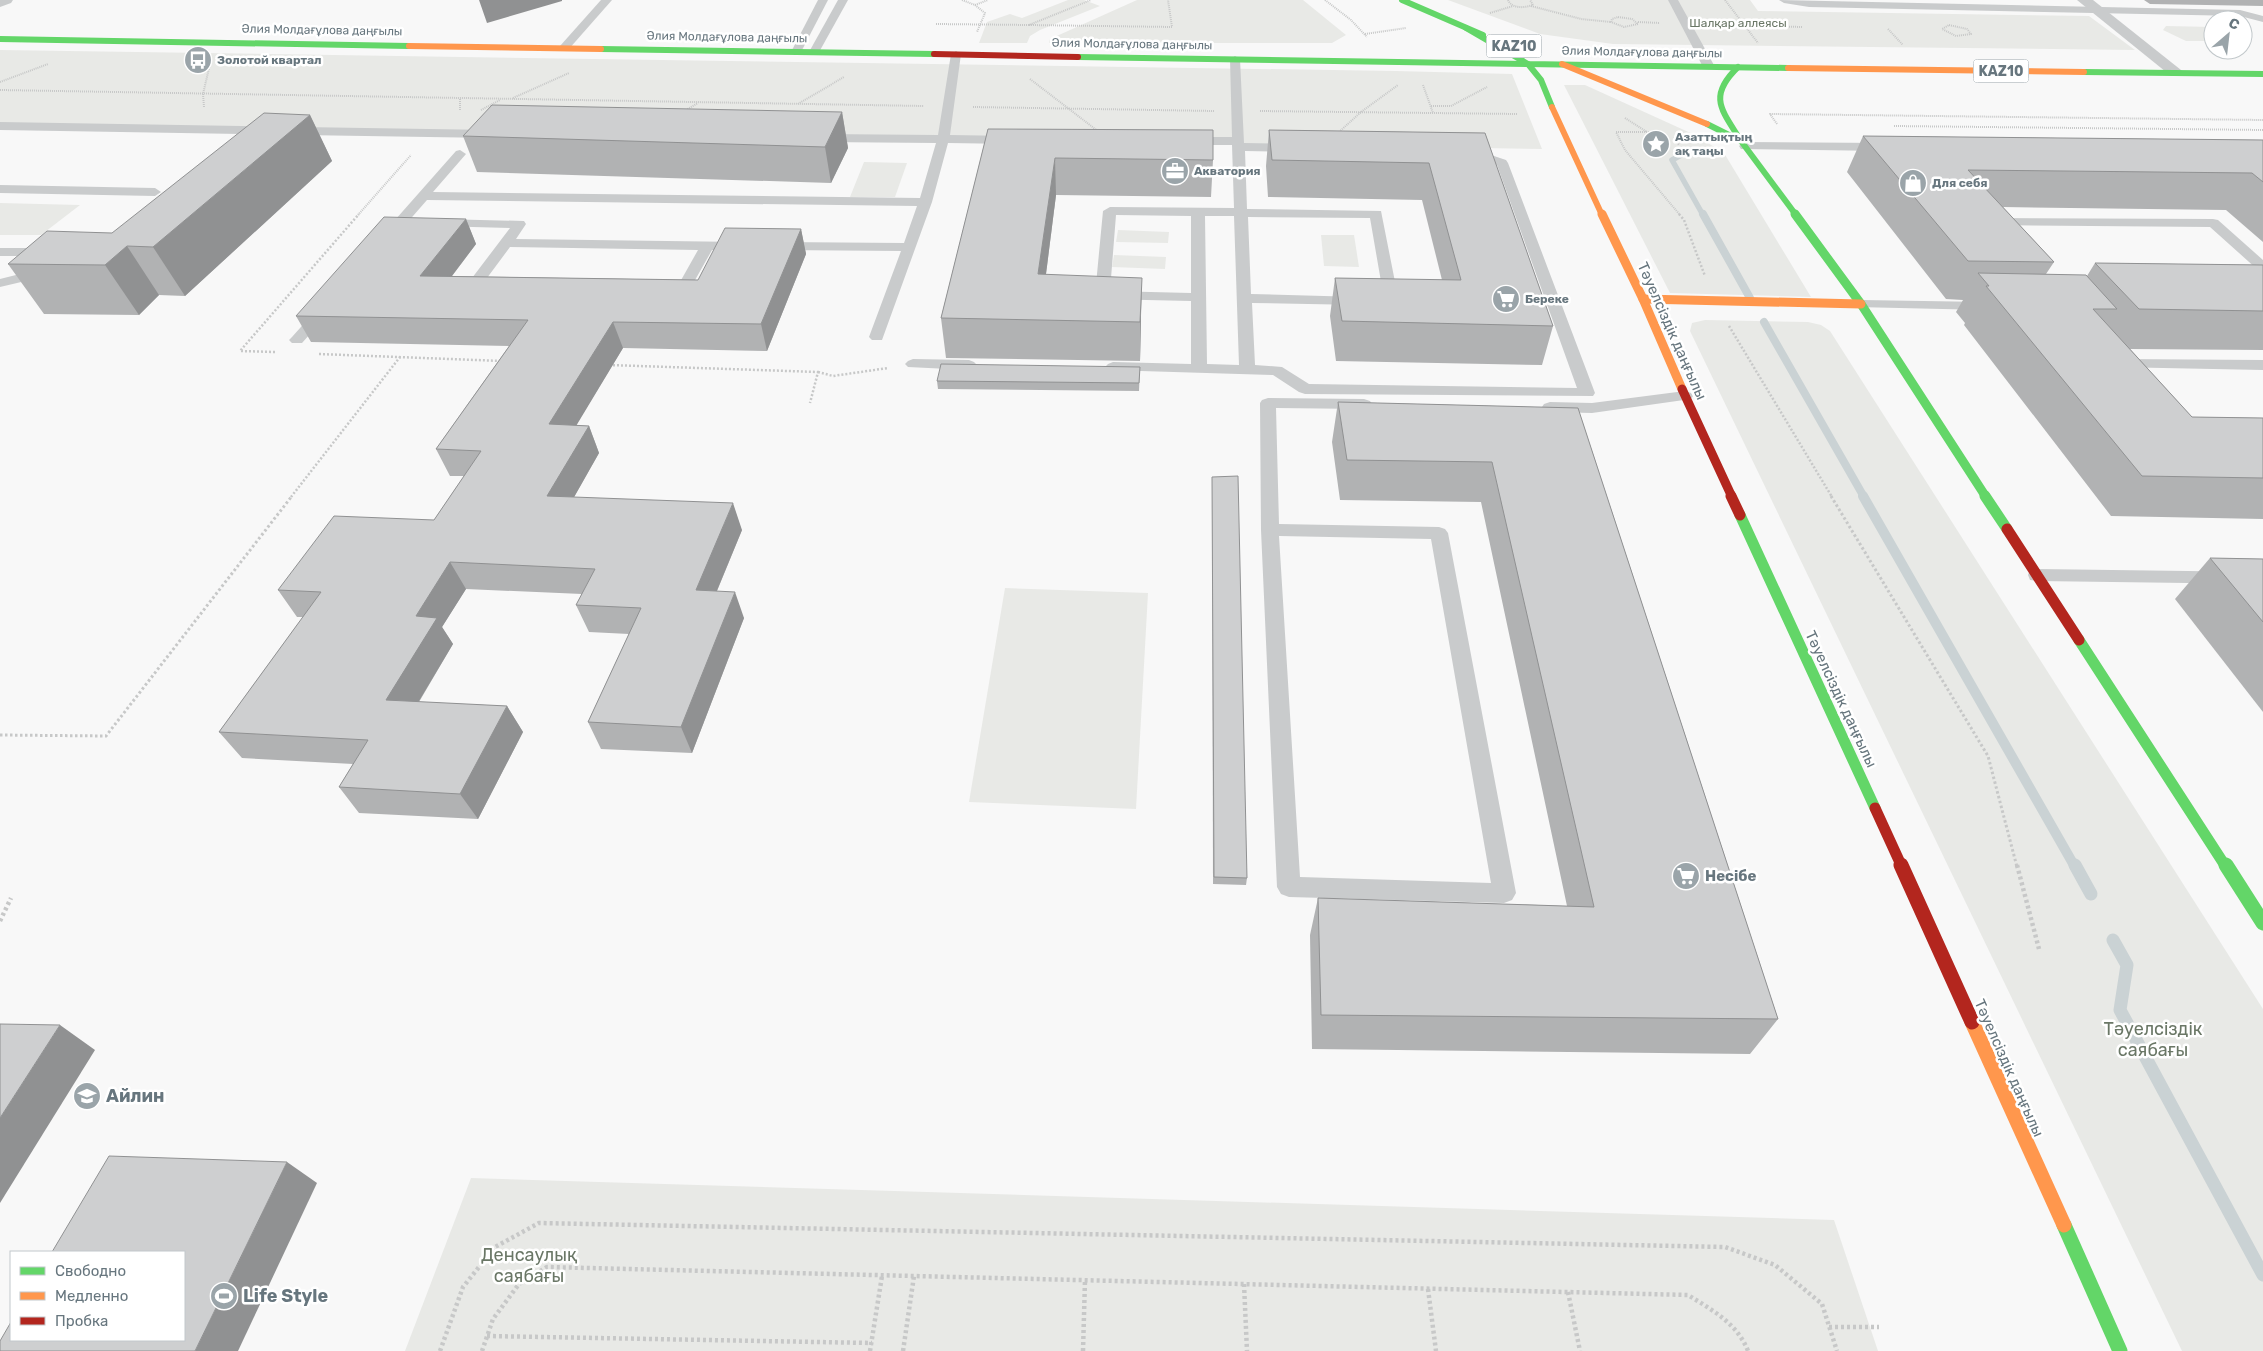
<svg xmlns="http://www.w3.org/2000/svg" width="2263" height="1351" viewBox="0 0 2263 1351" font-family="Rubik,sans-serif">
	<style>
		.green { fill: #e8e9e6 }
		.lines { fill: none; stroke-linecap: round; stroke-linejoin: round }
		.stream-far3 { stroke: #cad2d4; stroke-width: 5.5 }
		.stream-far2 { stroke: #cad2d4; stroke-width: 8 }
		.stream-far1 { stroke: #cad2d4; stroke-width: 10 }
		.stream { stroke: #cad2d4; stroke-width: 13 }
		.path-far3 { stroke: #c7c8c8; stroke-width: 2; stroke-dasharray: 1 1; stroke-linecap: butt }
		.path-far2 { stroke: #c7c8c8; stroke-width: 2.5; stroke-dasharray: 2 2; stroke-linecap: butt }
		.path-far1 { stroke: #c7c8c8; stroke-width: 3; stroke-dasharray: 2.5 2.5; stroke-linecap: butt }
		.path { stroke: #c7c8c8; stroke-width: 4.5; stroke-dasharray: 3 3; stroke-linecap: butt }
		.lane { fill: #c9cbcc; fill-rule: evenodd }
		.street { fill: #c9cbcc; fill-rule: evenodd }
		.fast-far3 { stroke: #63d668; stroke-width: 6 }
		.fast-far2 { stroke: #63d668; stroke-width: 9 }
		.fast-far1 { stroke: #63d668; stroke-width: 11 }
		.fast { stroke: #63d668; stroke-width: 15 }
		.slow-far2 { stroke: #ff974d; stroke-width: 6 }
		.slow-far1 { stroke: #ff974d; stroke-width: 9 }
		.slow { stroke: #ff974d; stroke-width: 15 }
		.jam-far3 { stroke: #b3261e; stroke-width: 6 }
		.jam-far2 { stroke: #b3261e; stroke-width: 9 }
		.jam-far1 { stroke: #b3261e; stroke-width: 11 }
		.jam { stroke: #b3261e; stroke-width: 15 }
		.wall { fill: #b1b2b3 }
		.shaded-wall { fill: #909192 }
		.building { fill: #cecfd0; stroke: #909192 }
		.labels { text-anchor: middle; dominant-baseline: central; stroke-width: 5; stroke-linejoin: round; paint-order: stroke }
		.far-park-label { font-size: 12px; fill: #6a7766; stroke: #fff }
		.far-street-label { font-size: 12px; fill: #67767e; stroke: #fff }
		.far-poi-label { font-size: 12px; font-weight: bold; fill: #67767e; stroke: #fff; text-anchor: start }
		.shield { fill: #fff; stroke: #959fa5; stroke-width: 1 }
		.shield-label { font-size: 14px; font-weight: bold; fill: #67767e }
		.street-label { font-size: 15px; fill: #67767e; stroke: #fff }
		.poi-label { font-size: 15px; font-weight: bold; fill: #67767e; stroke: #fff; text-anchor: start }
		.near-park-label { font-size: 18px; fill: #6a7766; stroke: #fff }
		.near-poi-label { font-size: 18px; font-weight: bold; fill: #67767e; stroke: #fff; text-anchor: start }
	</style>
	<rect width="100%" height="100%" fill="#f8f8f8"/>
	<g class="green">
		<polygon points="1068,0 1084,0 1100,6 1040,30 1030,36 1027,43 979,43 987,22 1010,14 1022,18"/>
		<polygon points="1137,0 1303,0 1346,35 1332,43 1049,43 1050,39"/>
		<polygon points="1448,0 1750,0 1758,11 2089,16 2135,50 1613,44 1540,34"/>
		<polygon points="2166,26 2213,27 2213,41 2186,41 2163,30"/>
		<polygon points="0,50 1396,71 1512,74 1542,149 0,123"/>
		<polygon points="1564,85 1585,85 1695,135 1724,153 1811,297 1670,293"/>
		<polygon points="864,162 907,163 895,197 850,197"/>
		<polygon points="0,203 80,205 41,235 0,235"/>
		<polygon points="1118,230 1169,232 1168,243 1116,242"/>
		<polygon points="1321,235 1354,235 1359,267 1324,266"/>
		<polygon points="1114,255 1166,257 1165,269 1112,267"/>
		<polygon points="1705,320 1808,322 1821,325 1830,331 2263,1009 2263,1351 2182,1351 1690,331 1692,323"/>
		<polygon points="1005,588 1148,593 1136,809 969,802"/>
		<polygon points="471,1178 1834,1220 1878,1351 405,1351"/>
	</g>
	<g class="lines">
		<polyline class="stream-far3" points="1685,153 1672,160 1703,215"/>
		<g class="stream-far2">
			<polyline points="1703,214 1750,298"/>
			<polyline points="1764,322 1864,497"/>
		</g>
		<polyline class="stream-far1" points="1863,496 2075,867"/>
		<g class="stream">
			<polyline points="2075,865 2091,894"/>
			<polyline points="2113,940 2127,965 2120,1010 2263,1275"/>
		</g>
		<g class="path-far3">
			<polyline points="962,0 975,5 988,0"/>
			<polyline points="1325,0 1351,20 1367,37"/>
			<path d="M1508 0C1512 9 1524 8 1533 5L1530 0"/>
			<polyline points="1725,0 1758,43"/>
			<polyline points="975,5 985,13 977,32"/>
			<polyline points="1531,6 1581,19 1611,22"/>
			<polyline points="1490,13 1513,6"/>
			<polygon points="1618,17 1632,19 1638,24 1624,27 1611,22 1612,19"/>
			<polyline points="1638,22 1660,23"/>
			<polyline points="936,24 1029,25 1091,0"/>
			<polyline points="1029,25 1172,27 1168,0"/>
			<polyline points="1713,25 1802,27"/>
			<polygon points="1949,25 1967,29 1971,34 1956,36 1942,29"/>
			<polyline points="1888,29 1903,45"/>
			<polyline points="1365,34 1406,28"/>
			<polyline points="1030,79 1099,132"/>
			<polyline points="0,82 48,64"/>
			<polyline points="1423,85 1433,113"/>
			<polyline points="0,90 924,106"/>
			<polyline points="513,98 569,73"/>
			<polyline points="460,99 460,110"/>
			<polyline points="798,104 844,77"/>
			<polyline points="1431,106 1451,106 1487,87"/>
			<polyline points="204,107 203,94 210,64"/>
			<polyline points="973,107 1214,111"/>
			<polyline points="481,110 500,100"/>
			<polyline points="684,111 698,103"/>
			<polyline points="1260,111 1517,114"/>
			<polyline points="1625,118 1647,132"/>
			<polyline points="1777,124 1770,114 2263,120"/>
			<polyline points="1894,126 2263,130"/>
			<polyline points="1339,132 1361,112 1398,85"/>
			<polyline points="1661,132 1616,132 1625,150 1680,215"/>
			<polyline points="1674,137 1679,145"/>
			<polyline points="358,215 411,155"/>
		</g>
		<g class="path-far2">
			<polyline points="1679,214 1684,220 1705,276"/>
			<polyline points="1729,326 1832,497"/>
			<polyline points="275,352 240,351 359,214"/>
			<polyline points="319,354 502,361"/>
			<polyline points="609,365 818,372 810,403"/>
			<polyline points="818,372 833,376 888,368"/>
			<polyline points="291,497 400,357"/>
		</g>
		<g class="path-far1">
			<polyline points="1831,496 1988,756 2017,867"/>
			<polyline points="0,735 106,736 292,496"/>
		</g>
		<g class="path">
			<polyline points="2017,865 2039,949"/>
			<polyline points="0,921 11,898"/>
			<polyline points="1244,1284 1247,1351"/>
			<polyline points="1428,1289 1436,1351"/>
			<polyline points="1568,1292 1580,1351"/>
			<polyline points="1829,1327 1879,1327"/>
			<polyline points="487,1336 872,1343"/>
			<polyline points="440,1351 463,1287 495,1247 539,1223 1725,1247 1775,1265 1822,1304 1837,1351"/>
			<path d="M482 1351 493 1319 519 1284 547 1267 1688 1295C1712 1310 1737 1323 1748 1351"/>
			<polyline points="870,1351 882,1276"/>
			<polyline points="903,1351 914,1276"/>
			<polyline points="1083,1351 1085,1280"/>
		</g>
		<g class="lane">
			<polygon points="601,0 612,0 568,50 560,50 560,46"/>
			<polygon points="818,0 828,0 801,52 796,55 792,54 791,52"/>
			<polygon points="838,0 848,0 818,54 810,54 809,52"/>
			<polygon points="1668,0 1678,0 1715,67 1713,69 1705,69 1703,67"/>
			<polygon points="1779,0 2240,10 2263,16 2263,22 2240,16 1809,7 1784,3"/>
			<polygon points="956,51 961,54 950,135 1012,136 1018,140 1012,144 948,143 932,202 882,340 872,340 869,337 901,251 779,250 772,246 779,242 904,243 917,206 427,200 392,240 387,241 380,237 456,151 460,150 466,154 433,192 920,198 936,143 821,142 815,138 821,134 938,135 951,54"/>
			<path d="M1235 56 1240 59 1244 143 1294 144 1300 148 1294 152 1245 151 1247 209 1381 211 1399 302 1392 306 1384 305 1382 302 1384 299 1370 218 1248 217 1251 294 1360 297 1367 301 1360 305 1252 303 1255 365 1282 367 1309 384 1577 388 1497 165 1466 155 1464 152 1466 149 1470 148 1506 160 1508 163 1595 393 1593 396 1305 394 1299 392 1273 375 1108 370 1105 367 1108 364 1113 362 1191 364V301L1102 299 1095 295 1103 211 1110 207 1234 208 1232 145H1186L1180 141 1186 137H1232L1230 59ZM1116 215 1191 216V293L1110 291ZM1205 216H1234L1239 365 1207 364Z"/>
			<polygon points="0,122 492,130 498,134 492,138 0,130"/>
			<polygon points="1745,142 1885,143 1891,147 1885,151 1741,149 1739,146"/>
			<polygon points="0,185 155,188 161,192 155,196 0,193"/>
			<polygon points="1991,218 2213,219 2218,220 2263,260 2263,271 2258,270 2210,227 1986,225 1984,222"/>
			<polygon points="440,219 524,221 526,224 516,239 742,242 749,246 742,250 712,250 690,289 664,290 657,286 664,282 680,282 698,250 510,247 487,278 503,279 505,282 503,285 476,286 469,282 510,228 435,226 433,223"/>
			<polygon points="0,248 50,248 57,252 50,256 0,256"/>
			<polygon points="42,264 49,268 34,279 0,287 0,279 24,273"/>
			<polygon points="1861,300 1986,302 1993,306 1986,310 1856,307 1854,304"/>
			<polygon points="322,308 327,309 329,312 327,315 302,343 292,343 289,340 292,337 317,309"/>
			<polygon points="913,359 969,360 974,362 977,365 974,368 969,370 908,367 905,364 908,361"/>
			<polygon points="2118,359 2263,360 2263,370 2113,367 2110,364 2113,361"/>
			<polygon points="1685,391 1691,393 1693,396 1691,399 1592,413 1550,412 1544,410 1542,407 1544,404 1550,402 1592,403"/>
			<path d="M1268 398 1364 399 1370 401 1372 404 1370 407 1364 409 1276 408 1279 524 1439 527 1445 529 1448 533 1516 893 1512 900 1504 903 1289 897 1281 894 1277 887 1261 530 1260 403 1262 400ZM1279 536 1431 539 1491 883 1300 877Z"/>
			<polygon points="2037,569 2263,572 2263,584 2037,581 2030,580 2028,575 2030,570"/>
		</g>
		<g class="street">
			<polygon points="0,0 13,0 11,3 0,7"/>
			<polygon points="2077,0 2093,0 2181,70 2184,73 2181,76 2171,76"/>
		</g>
		<g class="fast-far3">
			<polyline points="1402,0 1483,35"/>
			<polyline points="1466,28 1528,64 1788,68"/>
			<polyline points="0,39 409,46"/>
			<polyline points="601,49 934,54"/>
			<polyline points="1078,57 1528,64 1541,80 1552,107"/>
			<path d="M1738 67C1707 97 1722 110 1741 141"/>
			<polyline points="2084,72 2263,74"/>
			<polyline points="1707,124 1741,141 1796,215"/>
		</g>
		<polyline class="fast-far2" points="1795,214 1861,304 1986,497"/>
		<g class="fast-far1">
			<polyline points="1985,496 2007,529"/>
			<polyline points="1740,515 1875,808"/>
			<polyline points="2079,640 2226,867"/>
		</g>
		<g class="fast">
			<polyline points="2226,865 2263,923"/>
			<polyline points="2064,1225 2120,1351"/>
		</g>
		<g class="slow-far2">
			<polyline points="409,46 601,49"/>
			<polyline points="1562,64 1707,124"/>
			<polyline points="1788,68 2084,72"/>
			<polyline points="1552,107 1602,215"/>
		</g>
		<g class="slow-far1">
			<polyline points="1602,214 1643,299 1682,389"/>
			<polyline points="1643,299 1861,304"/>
		</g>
		<polyline class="slow" points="1972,1022 2064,1225"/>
		<polyline class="jam-far3" points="934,54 1078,57"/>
		<polyline class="jam-far2" points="1682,389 1732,497"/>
		<g class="jam-far1">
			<polyline points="1731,496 1740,515"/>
			<polyline points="2007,529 2079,640"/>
			<polyline points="1875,808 1902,867"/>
		</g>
		<polyline class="jam" points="1901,865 1972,1022"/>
	</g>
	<g class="wall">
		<polygon points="2144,0 2263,0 2263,6 2150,4"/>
		<polygon points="842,112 848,148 831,183 477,172 463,136"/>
		<polygon points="310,115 332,161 185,296 159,295 139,315 44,314 8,264 112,233"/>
		<polygon points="988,129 1213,160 1211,197 1056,195 1046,274 1141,316 1140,361 946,358 941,318"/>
		<polygon points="1269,130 1485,133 1553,326 1542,365 1336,361 1330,316 1335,278 1442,280 1422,200 1268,197 1266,166"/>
		<polygon points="1863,136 2263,140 2263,242 2226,210 2003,207 2054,262 2046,274 2087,276 2095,263 2263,265 2263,350 2130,349 2192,417 2263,418 2263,519 2111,516 1964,325 1965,323 1956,312 1963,300 1946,299 1847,172"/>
		<polygon points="466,219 476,244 452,276 698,280 801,229 806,254 767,351 623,348 576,425 589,426 599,453 574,497 742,530 717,591 744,618 692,753 601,749 588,722 629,634 589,632 576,605 582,594 466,589 442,627 453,644 419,702 507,706 523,732 478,819 359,813 339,787 353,764 242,758 219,732 303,617 297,617 278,590 434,520 464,476 450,476 436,449 509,346 311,342 296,316"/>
		<polygon points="1140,367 1139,391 938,389 937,381"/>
		<polygon points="1338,402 1578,408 1778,1019 1750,1054 1312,1049 1310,935 1318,898 1567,906 1481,502 1340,500 1332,442"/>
		<polygon points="1212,477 1247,878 1246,885 1213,884"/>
		<polygon points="2210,558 2263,559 2263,712 2175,599"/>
	</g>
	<g class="shaded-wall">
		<polygon points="479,0 562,0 562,1 487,23"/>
		<polygon points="842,112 848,148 831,183 825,147"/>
		<polygon points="310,115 332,161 185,296 153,247"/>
		<polygon points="1055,158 1056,195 1041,313 1038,274"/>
		<polygon points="466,219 476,244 433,301 420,276"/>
		<polygon points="801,229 806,254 767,351 761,324"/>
		<polygon points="127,246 159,295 139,315 105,265"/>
		<polygon points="1142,278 1141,316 1140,361 1140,322"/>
		<polygon points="613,322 623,348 561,451 549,424"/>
		<polygon points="589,426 599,453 560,522 547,496"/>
		<polygon points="733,503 742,530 706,617 696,590"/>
		<polygon points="450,562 466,589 442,627 453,644 404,726 386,700 416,616"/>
		<polygon points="735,592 744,618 692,753 681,727"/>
		<polygon points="507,706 523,732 478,819 460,794"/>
		<polygon points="60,1025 95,1050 0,1203 0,1118"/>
		<polygon points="287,1162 317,1183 238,1351 195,1351"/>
	</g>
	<g class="building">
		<polygon points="492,105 842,112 825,147 463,136"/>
		<polygon points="264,113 310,115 153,247 127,246 105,265 8,264 47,231 112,233"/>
		<polygon points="988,129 1213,130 1213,160 1055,158 1038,274 1142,278 1140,322 941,318"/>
		<polygon points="1269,130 1485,133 1553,326 1342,321 1335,278 1461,280 1429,163 1272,160"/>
		<polygon points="1863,136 2263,140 2263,182 2252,173 1968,170 2054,262 1968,261"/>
		<polygon points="384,217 466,219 420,276 698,280 725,228 801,229 761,324 613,322 549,424 589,426 547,496 733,503 696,590 735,592 681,727 588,722 641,608 576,605 595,569 450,562 416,616 437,618 386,700 507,706 460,794 339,787 368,740 219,732 321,592 278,590 334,516 434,520 481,451 436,449 528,320 296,316"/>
		<polygon points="2095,263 2263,265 2263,311 2139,309"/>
		<polygon points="1978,273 2086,275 2117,309 2093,309 2192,417 2263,418 2263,478 2142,476 1986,286 1989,286"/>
		<polygon points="941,364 1140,367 1139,383 937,381"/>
		<polygon points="1338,402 1578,408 1778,1019 1321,1015 1318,898 1594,907 1492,462 1347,460"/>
		<polygon points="1238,476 1247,878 1214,877 1212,477"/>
		<polygon points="2210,558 2263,559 2263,622"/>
		<polygon points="0,1024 60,1025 0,1118"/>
		<polygon points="109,1156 287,1162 195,1351 0,1351 0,1341 11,1322 11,1340 184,1340 184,1252 52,1252"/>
	</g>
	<defs>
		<g id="bus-disc" transform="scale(1.4375)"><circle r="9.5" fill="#9aa4a9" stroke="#fff"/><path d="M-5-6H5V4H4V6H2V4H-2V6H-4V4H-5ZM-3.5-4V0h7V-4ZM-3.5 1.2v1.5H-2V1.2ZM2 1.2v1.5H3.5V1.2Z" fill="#fff"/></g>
		<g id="sight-disc" transform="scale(1.4375)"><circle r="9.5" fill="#9aa4a9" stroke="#fff"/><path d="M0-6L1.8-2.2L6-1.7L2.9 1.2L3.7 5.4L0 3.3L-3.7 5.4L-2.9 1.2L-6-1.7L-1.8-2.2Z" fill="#fff"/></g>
		<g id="office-disc" transform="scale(1.4375)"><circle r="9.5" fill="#9aa4a9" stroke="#fff"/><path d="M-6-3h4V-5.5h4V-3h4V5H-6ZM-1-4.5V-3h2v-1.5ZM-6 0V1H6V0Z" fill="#fff"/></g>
		<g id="shop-disc" transform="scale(1.4375)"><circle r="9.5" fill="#9aa4a9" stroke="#fff"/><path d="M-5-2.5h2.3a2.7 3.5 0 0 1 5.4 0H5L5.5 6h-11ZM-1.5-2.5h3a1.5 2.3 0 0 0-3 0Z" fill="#fff"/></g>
		<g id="supermarket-disc" transform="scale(1.4375)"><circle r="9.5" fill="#9aa4a9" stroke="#fff"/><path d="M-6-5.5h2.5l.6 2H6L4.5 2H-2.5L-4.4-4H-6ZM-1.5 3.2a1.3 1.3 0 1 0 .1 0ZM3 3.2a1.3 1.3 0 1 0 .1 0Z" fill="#fff"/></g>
		<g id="school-disc" transform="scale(1.4375)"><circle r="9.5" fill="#9aa4a9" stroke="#fff"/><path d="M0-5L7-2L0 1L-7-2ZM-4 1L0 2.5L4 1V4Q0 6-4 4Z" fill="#fff"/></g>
		<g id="stadium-disc" transform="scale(1.4375)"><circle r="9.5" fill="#9aa4a9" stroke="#fff"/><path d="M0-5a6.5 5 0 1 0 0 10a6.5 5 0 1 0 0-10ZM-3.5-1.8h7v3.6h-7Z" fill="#fff"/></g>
	</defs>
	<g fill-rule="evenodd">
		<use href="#bus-disc" x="198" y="60"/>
		<use href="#sight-disc" x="1656" y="144"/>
		<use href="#office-disc" x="1175" y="171"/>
		<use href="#shop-disc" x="1913" y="183"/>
		<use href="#supermarket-disc" x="1506" y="299"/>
		<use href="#supermarket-disc" x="1686" y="876"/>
		<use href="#school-disc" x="87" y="1096"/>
		<use href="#stadium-disc" x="224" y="1296"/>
	</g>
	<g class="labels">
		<g class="far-park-label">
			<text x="1738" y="23">Шалқар аллеясы</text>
		</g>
		<g class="far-street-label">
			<text transform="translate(322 30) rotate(1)">Әлия Молдағұлова даңғылы</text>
			<text transform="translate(727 37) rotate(1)">Әлия Молдағұлова даңғылы</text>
			<text transform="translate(1132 44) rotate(1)">Әлия Молдағұлова даңғылы</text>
			<text transform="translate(1642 52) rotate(1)">Әлия Молдағұлова даңғылы</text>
		</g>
		<g class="far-poi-label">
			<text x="217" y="60">Золотой квартал</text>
			<text x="1675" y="137">Азаттықтың<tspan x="1675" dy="14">ақ таңы</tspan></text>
			<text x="1194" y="171">Акватория</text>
			<text x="1932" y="183">Для себя</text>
			<text x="1525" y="299">Береке</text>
		</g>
		<g class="shield">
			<rect x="1486.5" y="34.5" width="55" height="23" rx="4"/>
			<rect x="1973.5" y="59.5" width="55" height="23" rx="4"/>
		</g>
		<g class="shield-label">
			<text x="1514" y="46">KAZ10</text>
			<text x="2001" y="71">KAZ10</text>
		</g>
		<g class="street-label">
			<text transform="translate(1672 331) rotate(66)">Тәуелсіздік даңғылы</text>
			<text transform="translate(1841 699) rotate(65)">Тәуелсіздік даңғылы</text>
			<text transform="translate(2009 1068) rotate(66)">Тәуелсіздік даңғылы</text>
		</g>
		<g class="poi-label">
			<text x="1705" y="876">Несiбе</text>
		</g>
		<g class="near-park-label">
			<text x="2153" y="1029">Тәуелсіздік<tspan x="2153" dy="21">саябағы</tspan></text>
			<text x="529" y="1255">Денсаулық<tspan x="529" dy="21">саябағы</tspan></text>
		</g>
		<g class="near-poi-label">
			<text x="106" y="1096">Айлин</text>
			<text x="243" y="1296">Life Style</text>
		</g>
	</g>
	<rect x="10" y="1251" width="175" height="90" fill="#ffffff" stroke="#c2c8cb"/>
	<rect x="20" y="1267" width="25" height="8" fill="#63d668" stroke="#c2c8cb"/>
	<text x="55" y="1276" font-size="15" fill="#67767e">Свободно</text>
	<rect x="20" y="1292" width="25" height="8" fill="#ff974d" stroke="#c2c8cb"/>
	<text x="55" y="1301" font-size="15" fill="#67767e">Медленно</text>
	<rect x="20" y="1317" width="25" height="8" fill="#b3261e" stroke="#c2c8cb"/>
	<text x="55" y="1326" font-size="15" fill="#67767e">Пробка</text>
	<g transform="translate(2228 35) rotate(28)"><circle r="24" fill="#ffffff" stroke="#c2c8cb"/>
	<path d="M0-4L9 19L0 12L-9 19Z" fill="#9aa4a9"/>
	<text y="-8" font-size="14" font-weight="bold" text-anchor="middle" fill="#67767e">С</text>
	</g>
</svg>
